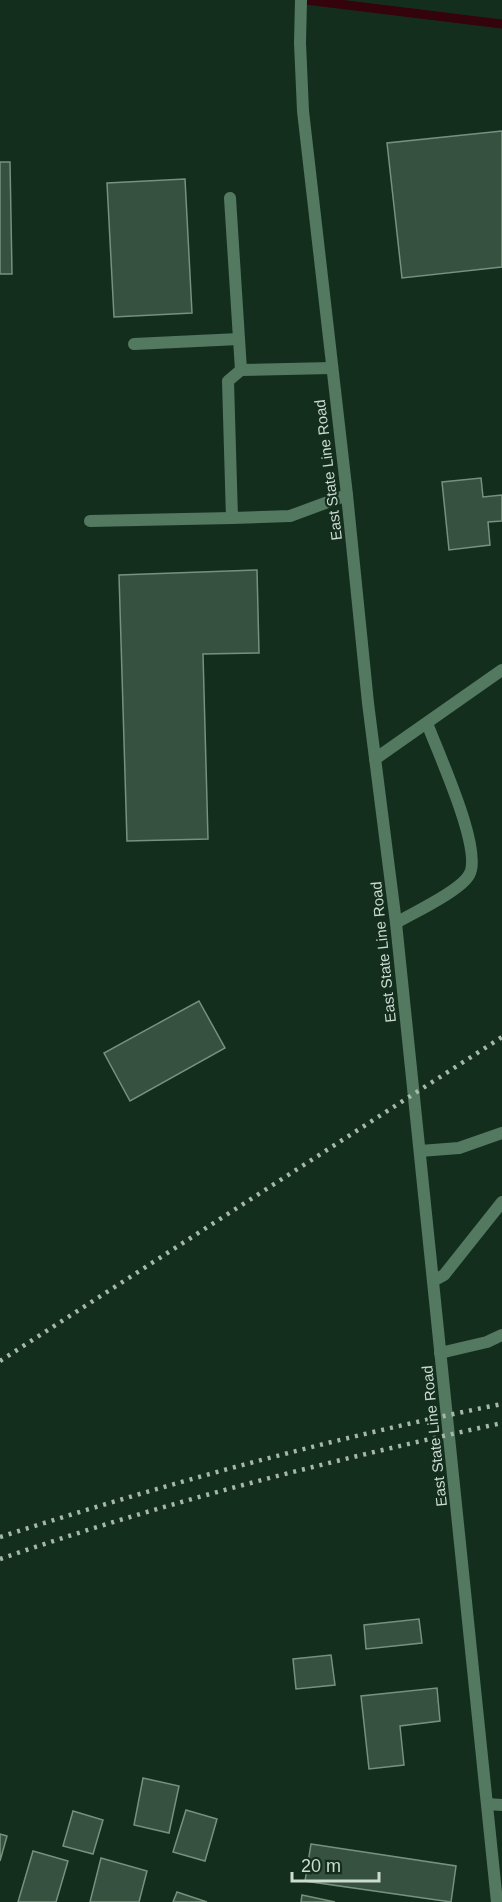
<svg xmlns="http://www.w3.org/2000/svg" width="502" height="1902" viewBox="0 0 502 1902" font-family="Helvetica,sans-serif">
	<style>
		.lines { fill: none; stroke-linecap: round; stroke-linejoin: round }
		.stream { stroke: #34030b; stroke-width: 9 }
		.building { fill: #36513f; stroke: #75927e; stroke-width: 1.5 }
		.service { stroke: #537960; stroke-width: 12 }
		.minor { stroke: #537960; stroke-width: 12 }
		.rail { stroke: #a6b7ac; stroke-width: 4.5; stroke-dasharray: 3 6; stroke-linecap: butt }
		.labels { text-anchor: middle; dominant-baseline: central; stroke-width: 4.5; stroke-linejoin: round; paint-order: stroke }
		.street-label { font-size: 15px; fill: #cddcd2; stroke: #142e1e }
	</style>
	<rect width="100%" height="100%" fill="#142e1e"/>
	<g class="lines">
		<polyline class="stream" points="306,0 502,24"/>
	</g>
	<g class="building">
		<polygon points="502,131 502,267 402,278 387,143"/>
		<polygon points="0,162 10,162 12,274 0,274"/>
		<polygon points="185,179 192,313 114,317 107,183"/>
		<polygon points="481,478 483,497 502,495 502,521 488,522 490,545 449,550 442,482"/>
		<polygon points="257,570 259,653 203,654 208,839 127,841 119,575"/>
		<polygon points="199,1001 225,1048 130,1101 104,1053"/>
		<polygon points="419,1619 422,1643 366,1649 364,1625"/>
		<polygon points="331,1655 335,1685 296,1689 293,1659"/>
		<polygon points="437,1688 440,1721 400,1726 404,1765 369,1769 361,1696"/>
		<polygon points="143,1778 179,1786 169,1833 134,1825"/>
		<polygon points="186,1810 217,1819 205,1861 173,1852"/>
		<polygon points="73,1811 103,1820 93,1854 63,1846"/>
		<polygon points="0,1834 7,1836 0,1861"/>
		<polygon points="311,1844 456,1866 451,1902 305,1881"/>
		<polygon points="33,1851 68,1861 56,1902 18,1902"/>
		<polygon points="101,1858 147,1871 139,1902 90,1902"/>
		<polygon points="177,1892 207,1902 173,1902"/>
		<polygon points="302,1895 335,1902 301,1902"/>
	</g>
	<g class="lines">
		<g class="service">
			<polyline points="230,198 241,370 331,368"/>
			<polyline points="134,344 239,339"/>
			<polyline points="241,370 228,381 232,518 290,516 347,495"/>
			<polyline points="90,521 232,518"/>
			<polyline points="375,759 502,670"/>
			<path d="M396 923C413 913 460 891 469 875 484 851 437 751 427 723"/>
			<polyline points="420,1151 459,1148 502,1133"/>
			<polyline points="433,1281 444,1275 502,1202"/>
			<polyline points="440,1353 487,1342 502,1335"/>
		</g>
		<g class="minor">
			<polyline points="301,0 300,43 303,111 347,495 368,703 396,923 497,1902"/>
			<polyline points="487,1804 502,1805"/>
		</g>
		<g class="rail">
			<polyline points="0,1361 502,1037"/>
			<path d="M0 1537C165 1484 331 1438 502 1404"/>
			<path d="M0 1559C164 1502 332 1460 502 1423"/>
		</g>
	</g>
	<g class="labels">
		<g class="street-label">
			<text transform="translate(328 470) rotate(-97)">East State Line Road</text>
			<text transform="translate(383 952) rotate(-96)">East State Line Road</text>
			<text transform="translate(434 1436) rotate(-96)">East State Line Road</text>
		</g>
	</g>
	<path d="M292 1872v9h87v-9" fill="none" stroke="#cddcd2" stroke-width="3"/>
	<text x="301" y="1872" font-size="18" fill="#cddcd2" stroke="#142e1e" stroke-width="4.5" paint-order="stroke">20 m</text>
</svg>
